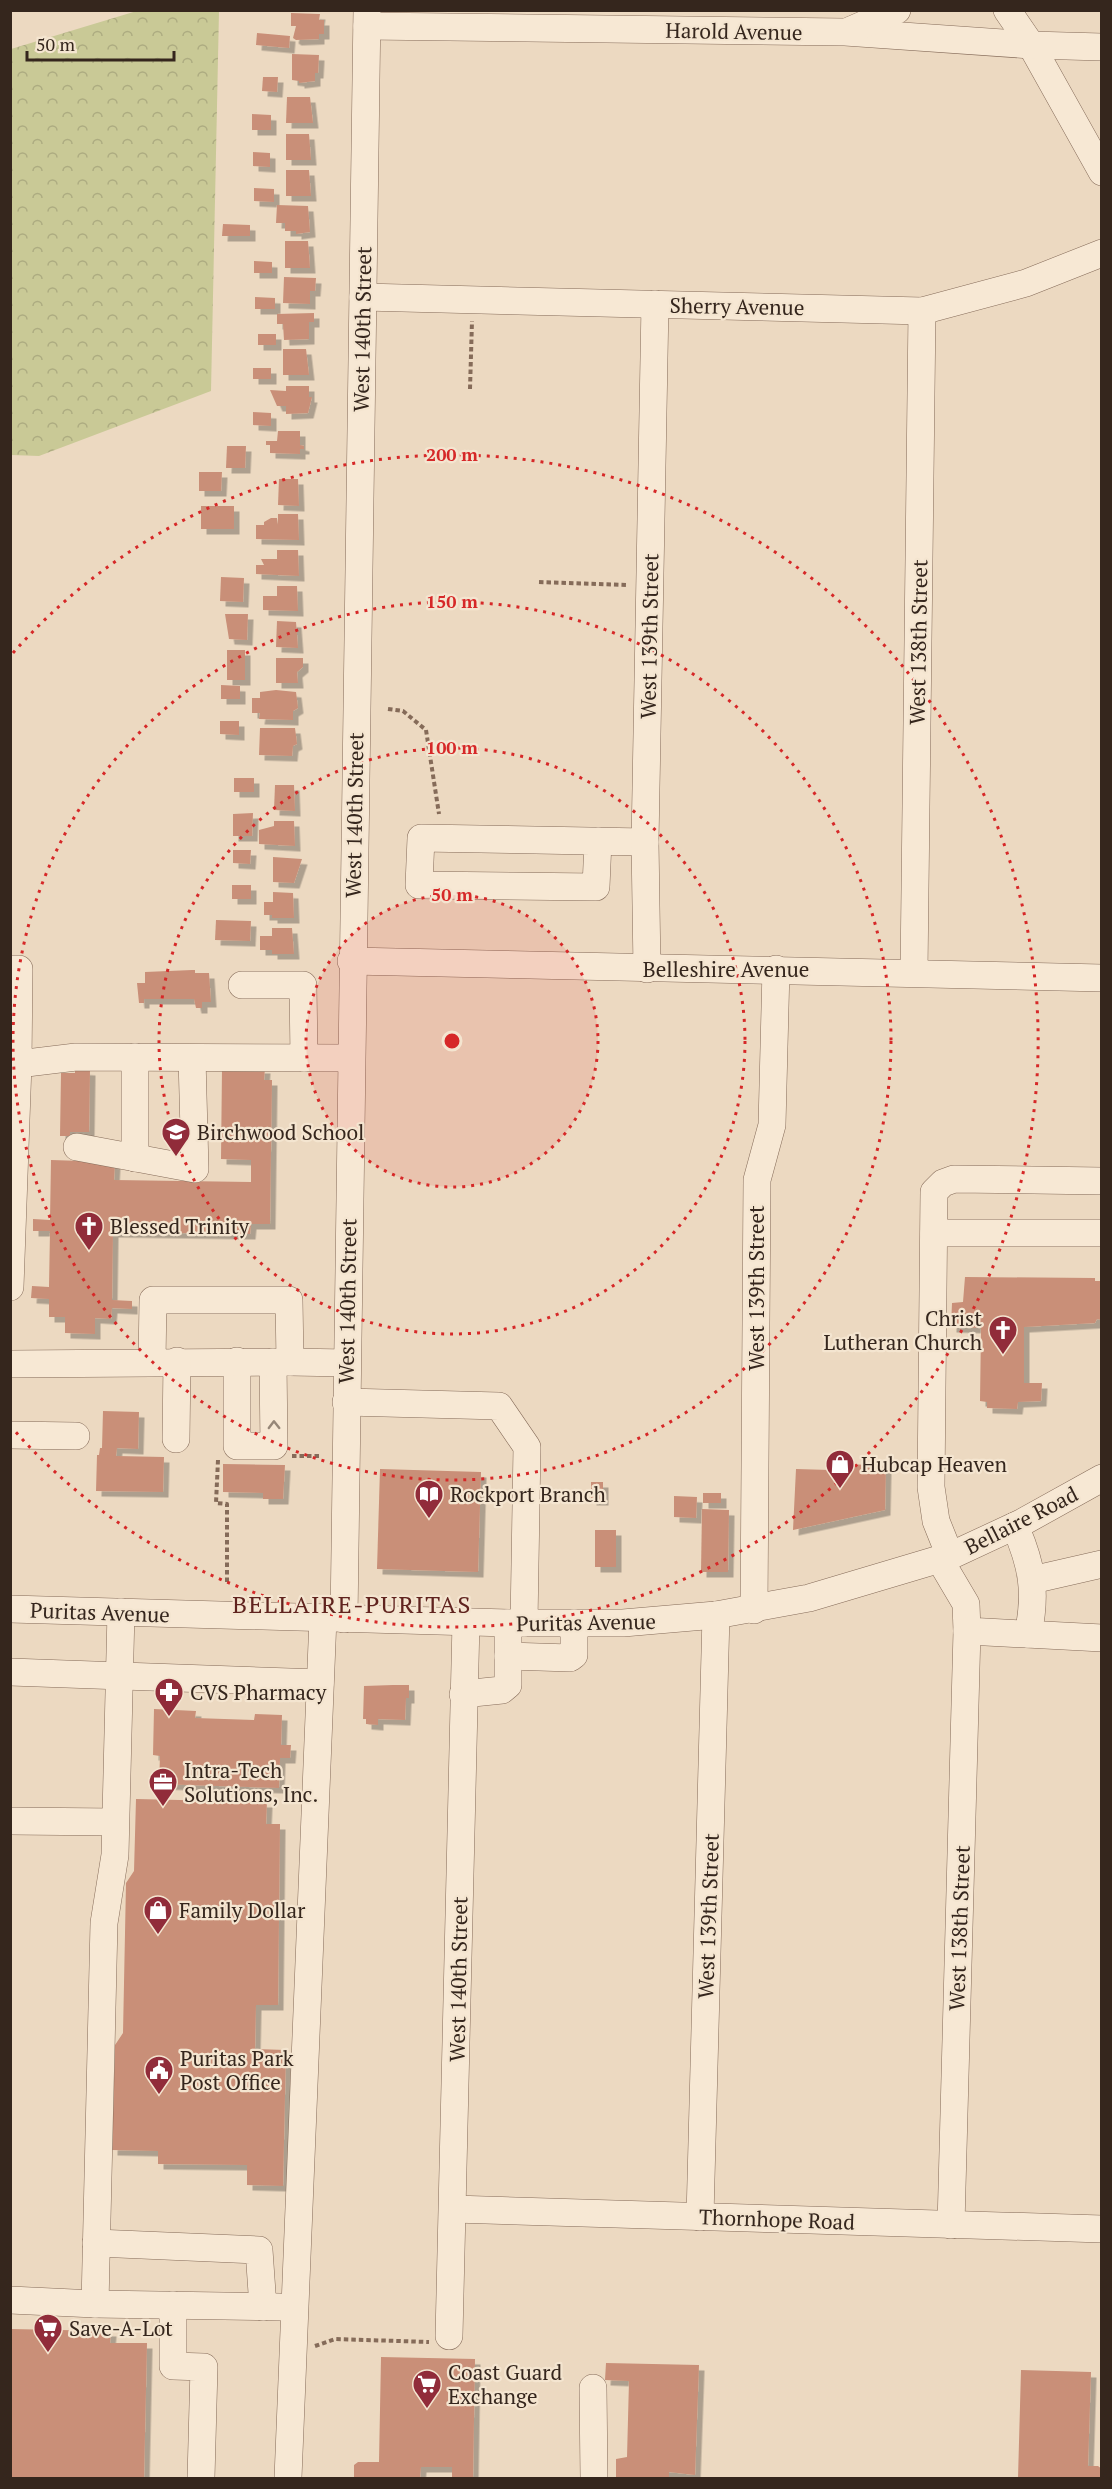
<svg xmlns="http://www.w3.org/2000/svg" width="1112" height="2489" viewBox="0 0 1112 2489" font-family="'PT Serif',serif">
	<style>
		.forest { fill: url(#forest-crowns) }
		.building { fill: #c98f78; filter: url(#shadow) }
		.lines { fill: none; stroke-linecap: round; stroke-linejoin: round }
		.minor-casing { stroke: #856b59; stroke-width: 28 }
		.path { stroke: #856b59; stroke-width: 4; stroke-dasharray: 4.5 3; stroke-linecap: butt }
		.minor { stroke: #f7e8d4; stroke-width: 27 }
		.oneway { stroke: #968778 }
		.ring { fill: none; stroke: #d62828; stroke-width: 3; stroke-dasharray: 3 6 }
		.labels { text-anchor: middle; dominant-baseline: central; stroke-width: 4.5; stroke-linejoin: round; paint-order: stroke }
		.street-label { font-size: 21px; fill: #35261d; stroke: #f4e5d0 }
		.poi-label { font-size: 21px; fill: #35261d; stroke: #f4e5d0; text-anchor: start }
		.quarter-label { font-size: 24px; letter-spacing: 1.5px; fill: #60231e; stroke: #f4e5d0 }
		.centre { fill: #d62828; stroke: #f4e5d0; stroke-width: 3 }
		.ring-label { font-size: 18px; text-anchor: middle; font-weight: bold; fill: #d62828; stroke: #f4e5d0; stroke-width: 4.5; stroke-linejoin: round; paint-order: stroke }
	</style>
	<defs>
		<pattern id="forest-crowns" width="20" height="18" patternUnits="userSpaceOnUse" patternTransform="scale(1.5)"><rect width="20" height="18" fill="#c9c996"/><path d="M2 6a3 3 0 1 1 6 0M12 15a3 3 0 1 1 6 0" fill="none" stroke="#adac81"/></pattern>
		<filter id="shadow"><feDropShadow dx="5.5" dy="5.5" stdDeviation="0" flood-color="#0004"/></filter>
	</defs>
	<rect width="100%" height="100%" fill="#ecd9c1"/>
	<polygon class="forest" points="140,10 219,11 211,391 39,456 11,455 11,49"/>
	<g class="building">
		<polygon points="291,13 320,14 319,20 324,20 324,34 319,34 319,39 296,40 293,38 296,26 291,26"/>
		<polygon points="257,33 290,36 289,48 256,45"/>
		<polygon points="292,54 319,55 318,73 315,73 315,81 299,83 299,81 292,80"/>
		<polygon points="263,77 278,77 277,92 262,91"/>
		<polygon points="287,97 310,97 313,123 286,123"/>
		<polygon points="252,114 271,115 271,130 252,130"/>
		<polygon points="286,134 309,134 311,160 286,160"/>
		<polygon points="253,152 270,153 270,167 253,166"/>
		<polygon points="286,170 309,170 311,196 286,196"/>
		<polygon points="254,188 274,189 274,202 254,201"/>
		<polygon points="277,205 308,206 310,232 296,234 296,231 285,231 285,223 276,223"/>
		<polygon points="223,224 250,225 250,236 222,236"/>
		<polygon points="285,241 308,241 310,268 285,268"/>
		<polygon points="254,261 272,262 272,273 254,273"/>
		<polygon points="284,277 316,278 315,291 310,291 310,304 283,303"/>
		<polygon points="255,297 275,298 275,309 255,309"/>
		<polygon points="314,313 314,322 309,322 309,339 284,340 283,324 277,324 277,314"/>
		<rect x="258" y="334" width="18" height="11"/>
		<polygon points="283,349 306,349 309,375 283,375"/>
		<rect x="253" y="368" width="18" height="11"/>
		<polygon points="286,386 309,386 309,397 312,397 308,413 286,414 286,406 277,406 270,390 286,391"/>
		<polygon points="253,412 271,413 271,426 253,425"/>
		<polygon points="278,431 300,431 300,445 304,446 304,449 300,449 300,454 270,453 270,445 266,445 266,441 277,441"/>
		<polygon points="227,446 246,446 245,468 226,468"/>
		<polygon points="199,472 222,472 221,491 199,491"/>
		<polygon points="279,479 298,479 299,506 278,505"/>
		<rect x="201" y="506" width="33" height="23"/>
		<polygon points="278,514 298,514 299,540 256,539 256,525 264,525 264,522 271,518 277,518 278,525"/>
		<polygon points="277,550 298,550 299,576 256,574 256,565 264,565 261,559 277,559"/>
		<polygon points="221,577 244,578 243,602 220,601"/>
		<polygon points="277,586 297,586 298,611 263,610 263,596 277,596"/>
		<polygon points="225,614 248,614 247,640 229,639"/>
		<polygon points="277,621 296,622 298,648 276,647"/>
		<rect x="227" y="650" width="18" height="30"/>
		<polygon points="276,658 303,658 303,667 297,672 298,683 276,683"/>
		<polygon points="221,685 240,686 240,699 221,699"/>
		<polygon points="276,690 296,692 298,708 293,711 293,720 259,719 260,713 252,713 252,698 260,698 260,692"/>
		<polygon points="220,721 239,721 239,735 220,734"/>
		<polygon points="260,728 295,728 297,744 293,746 292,756 259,755"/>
		<rect x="234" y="778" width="20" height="14"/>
		<polygon points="275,785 294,785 295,811 274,810"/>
		<polygon points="253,813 252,836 233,836 233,814"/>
		<polygon points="274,821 294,821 295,846 259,844 259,830 274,826"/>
		<polygon points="233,850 251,850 250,864 233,863"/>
		<polygon points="273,857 302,859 294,883 273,882"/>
		<rect x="232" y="885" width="19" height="14"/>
		<polygon points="273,892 293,893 294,918 272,918 272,915 264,915 264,902 273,902"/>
		<polygon points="216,920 251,921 250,941 215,940"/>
		<polygon points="272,928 292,928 294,954 272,954 272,950 260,950 260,936 272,936"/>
		<polygon points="192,970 195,970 195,973 209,973 211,1002 202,1002 202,1008 196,1008 194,999 144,999 144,1003 139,1003 137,983 145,983 145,972"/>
		<polygon points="222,1068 265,1068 264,1080 272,1080 270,1224 251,1224 250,1234 113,1232 112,1300 132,1301 132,1309 112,1308 111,1319 95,1318 95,1334 65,1333 65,1317 49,1317 49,1299 31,1298 32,1286 49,1287 50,1231 33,1231 33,1219 50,1220 51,1160 115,1162 114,1180 251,1182 251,1160 221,1159"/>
		<polygon points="75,1069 90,1070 89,1132 70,1132 70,1136 60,1136 61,1073 75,1073"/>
		<polygon points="965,1277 1095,1278 1095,1281 1102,1281 1102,1320 1097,1319 1095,1323 1024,1327 1024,1383 1042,1383 1041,1401 1018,1402 1017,1409 987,1408 987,1402 980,1401 981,1328 951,1327 952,1303 963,1302"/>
		<polygon points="103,1411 139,1412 138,1449 117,1448 116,1456 164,1457 163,1492 96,1491 97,1455 99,1455 100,1448 102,1448"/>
		<polygon points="831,1463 886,1466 885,1510 793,1530 796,1469 830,1470"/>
		<polygon points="223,1464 285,1465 283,1499 263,1499 263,1493 223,1492"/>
		<polygon points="380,1469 481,1472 478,1572 377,1569"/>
		<rect x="591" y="1482" width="12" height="18"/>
		<rect x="703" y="1493" width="18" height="10"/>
		<polygon points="674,1496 697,1497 696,1518 674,1517"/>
		<polygon points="702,1509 729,1510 728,1572 701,1572"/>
		<rect x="595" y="1530" width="21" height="37"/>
		<polygon points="393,1685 409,1685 409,1698 406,1698 405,1720 378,1719 378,1725 366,1724 366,1719 363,1719 364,1686"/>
		<polygon points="154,1709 196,1711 195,1718 254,1720 255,1714 282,1715 281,1745 291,1745 290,1758 280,1758 279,1788 159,1784 160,1756 153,1755"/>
		<polygon points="136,1799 267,1802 266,1824 280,1824 278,2005 256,2005 255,2049 286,2050 283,2186 247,2185 247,2165 158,2164 158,2151 112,2150 115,2045 123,2033 126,1883 134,1871"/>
		<polygon points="10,2329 111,2331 110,2343 147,2343 144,2478 10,2478"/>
		<polygon points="381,2357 475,2359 473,2478 452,2478 452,2467 421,2467 420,2478 354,2478 354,2465 358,2462 379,2462"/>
		<polygon points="606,2363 699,2365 695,2475 669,2472 669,2478 616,2478 616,2459 627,2457 629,2381 605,2380"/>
		<polygon points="1021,2370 1091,2372 1088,2466 1098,2466 1102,2469 1102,2478 1018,2478"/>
	</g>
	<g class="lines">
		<g class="minor-casing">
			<g id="minor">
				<polyline points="1007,10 1031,45 1102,172"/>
				<polyline points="367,26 845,32 1031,45 1102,47"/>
				<polyline points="851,30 897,10"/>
				<polyline points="363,297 922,311 1026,283 1102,253"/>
				<polyline points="598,841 596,887 419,885 421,838 645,842"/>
				<polyline points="351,961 1102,978"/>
				<polyline points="10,969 19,969 18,1064 76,1057 350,1058"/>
				<polyline points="647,969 645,842 655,304"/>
				<polyline points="914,972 922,311"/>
				<polyline points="242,985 303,985 304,1058"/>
				<polyline points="135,1057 135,1158"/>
				<polyline points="10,1064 18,1064 10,1287"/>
				<polyline points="77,1147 195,1169 192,1058"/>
				<polyline points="934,1233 1102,1233"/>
				<polyline points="237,1361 237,1446 274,1446 273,1362"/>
				<polyline points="290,1362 347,1363"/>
				<polyline points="10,1364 290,1362 289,1300 153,1300 152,1361"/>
				<polyline points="346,1402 499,1406 527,1447 524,1623"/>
				<polyline points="10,1435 76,1436"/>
				<polyline points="176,1439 177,1361"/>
				<path d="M1015 1526C1032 1565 1037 1592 1028 1634"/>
				<polyline points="950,1556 936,1521 931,1487 934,1192 943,1183 954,1179 1102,1181"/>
				<polyline points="940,1560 966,1604 967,1631 1102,1638"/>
				<polyline points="1032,1580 1102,1564"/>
				<polyline points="10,1609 508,1623 623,1623 716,1615 809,1598 950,1556 1021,1523 1102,1478"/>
				<polyline points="754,1610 757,1180 772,1125 776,969"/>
				<polyline points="344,1619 367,10"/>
				<polyline points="508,1623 508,1656 570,1658 574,1655 574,1623"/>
				<polyline points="10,1672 320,1683"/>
				<polyline points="463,1694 502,1690 508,1685 508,1656"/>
				<polyline points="10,1821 115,1822"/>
				<polyline points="453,2209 1102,2229"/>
				<polyline points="700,2217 716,1615"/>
				<polyline points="951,2225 967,1631"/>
				<polyline points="96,2243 259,2250 263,2307"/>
				<polyline points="10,2300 95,2304 104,1923 115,1855 121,1612"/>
				<polyline points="95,2304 280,2307"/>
				<polyline points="173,2305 173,2366 204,2367 201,2478"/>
				<polyline points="449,2336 466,1622"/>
				<polyline points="593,2388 594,2478"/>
				<polyline points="288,2478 323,1618"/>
			</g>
		</g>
		<g class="path">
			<polyline points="470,389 472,321"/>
			<polyline points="539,582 628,585"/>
			<polyline points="388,709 403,711 426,730 439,814"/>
			<polyline points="292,1456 319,1456"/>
			<polyline points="218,1460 216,1503 227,1504 227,1584"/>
			<polyline points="315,2346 335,2339 429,2342"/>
		</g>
		<use href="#minor" class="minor"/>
	</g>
	<defs><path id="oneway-chevron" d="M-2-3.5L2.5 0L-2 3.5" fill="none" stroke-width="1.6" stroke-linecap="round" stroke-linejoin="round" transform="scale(1.5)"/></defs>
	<use class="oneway" href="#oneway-chevron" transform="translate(274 1425) rotate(-91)"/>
	<circle cx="452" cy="1041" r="146" fill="#d62828" fill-opacity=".12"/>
	<g class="ring">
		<circle cx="452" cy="1041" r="146"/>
		<circle cx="452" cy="1041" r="293"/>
		<circle cx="452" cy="1041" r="439"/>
		<path d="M13 653A586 586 0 1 1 13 1429"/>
	</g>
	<defs>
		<g id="school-pin" transform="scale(1.5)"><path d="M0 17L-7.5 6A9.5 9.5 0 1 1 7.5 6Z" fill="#912c3a" stroke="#f4e5d0"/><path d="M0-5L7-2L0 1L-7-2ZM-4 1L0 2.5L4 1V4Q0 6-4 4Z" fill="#fff"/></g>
		<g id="church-pin" transform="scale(1.5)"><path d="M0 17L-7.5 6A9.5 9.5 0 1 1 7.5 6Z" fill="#912c3a" stroke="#f4e5d0"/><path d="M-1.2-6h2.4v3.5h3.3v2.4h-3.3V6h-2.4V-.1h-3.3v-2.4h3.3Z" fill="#fff"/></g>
		<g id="shop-pin" transform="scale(1.5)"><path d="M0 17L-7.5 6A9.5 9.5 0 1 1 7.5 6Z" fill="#912c3a" stroke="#f4e5d0"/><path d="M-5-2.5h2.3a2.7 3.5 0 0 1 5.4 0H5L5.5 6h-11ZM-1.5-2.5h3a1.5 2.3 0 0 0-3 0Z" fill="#fff"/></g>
		<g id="library-pin" transform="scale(1.5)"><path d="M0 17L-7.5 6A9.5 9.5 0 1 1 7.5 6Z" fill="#912c3a" stroke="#f4e5d0"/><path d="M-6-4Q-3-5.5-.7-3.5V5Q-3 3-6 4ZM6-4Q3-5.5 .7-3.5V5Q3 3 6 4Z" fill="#fff"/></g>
		<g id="pharmacy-pin" transform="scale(1.5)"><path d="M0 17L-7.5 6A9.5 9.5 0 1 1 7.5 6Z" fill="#912c3a" stroke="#f4e5d0"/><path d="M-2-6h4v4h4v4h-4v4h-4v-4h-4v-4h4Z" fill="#fff"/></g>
		<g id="office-pin" transform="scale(1.5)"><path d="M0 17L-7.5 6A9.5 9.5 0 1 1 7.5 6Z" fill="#912c3a" stroke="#f4e5d0"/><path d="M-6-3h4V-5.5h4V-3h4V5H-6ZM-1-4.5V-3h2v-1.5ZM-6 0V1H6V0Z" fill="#fff"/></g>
		<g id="civic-pin" transform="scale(1.5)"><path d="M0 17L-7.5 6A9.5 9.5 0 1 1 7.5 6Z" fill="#912c3a" stroke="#f4e5d0"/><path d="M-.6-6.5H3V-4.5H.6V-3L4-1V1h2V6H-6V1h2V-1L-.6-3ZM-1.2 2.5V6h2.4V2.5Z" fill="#fff"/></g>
		<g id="supermarket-pin" transform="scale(1.5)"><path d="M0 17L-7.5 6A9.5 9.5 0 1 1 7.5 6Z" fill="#912c3a" stroke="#f4e5d0"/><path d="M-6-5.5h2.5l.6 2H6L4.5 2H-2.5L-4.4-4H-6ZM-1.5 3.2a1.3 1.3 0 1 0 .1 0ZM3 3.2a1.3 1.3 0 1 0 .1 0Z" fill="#fff"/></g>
	</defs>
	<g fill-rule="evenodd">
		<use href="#school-pin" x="176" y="1132"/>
		<use href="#church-pin" x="89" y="1226"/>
		<use href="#church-pin" x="1003" y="1330"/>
		<use href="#shop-pin" x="840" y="1464"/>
		<use href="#library-pin" x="429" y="1494"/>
		<use href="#pharmacy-pin" x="169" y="1692"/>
		<use href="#office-pin" x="163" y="1782"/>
		<use href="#shop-pin" x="158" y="1910"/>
		<use href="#civic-pin" x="159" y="2070"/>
		<use href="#supermarket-pin" x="48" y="2328"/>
		<use href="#supermarket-pin" x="427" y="2384"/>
	</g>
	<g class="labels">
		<g class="street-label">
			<text transform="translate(734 31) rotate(1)">Harold Avenue</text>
			<text transform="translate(737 306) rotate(1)">Sherry Avenue</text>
			<text transform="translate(362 329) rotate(-89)">West 140th Street</text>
			<text transform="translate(649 636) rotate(-89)">West 139th Street</text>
			<text transform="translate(918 642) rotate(-89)">West 138th Street</text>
			<text transform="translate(354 815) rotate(-89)">West 140th Street</text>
			<text x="726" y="969">Belleshire Avenue</text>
			<text transform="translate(756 1288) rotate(-90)">West 139th Street</text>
			<text transform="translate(347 1301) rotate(-89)">West 140th Street</text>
			<text transform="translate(1021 1520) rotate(-27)">Bellaire Road</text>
			<text transform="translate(100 1612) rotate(2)">Puritas Avenue</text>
			<text transform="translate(586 1622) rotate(-1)">Puritas Avenue</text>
			<text transform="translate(708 1916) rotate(-88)">West 139th Street</text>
			<text transform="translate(959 1928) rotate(-88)">West 138th Street</text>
			<text transform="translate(458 1979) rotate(-89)">West 140th Street</text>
			<text transform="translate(777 2219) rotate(2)">Thornhope Road</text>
		</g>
		<g class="poi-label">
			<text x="197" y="1132">Birchwood School</text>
			<text x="110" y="1226">Blessed Trinity</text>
			<text x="982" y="1318" text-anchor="end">Christ<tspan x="982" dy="24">Lutheran Church</tspan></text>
			<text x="861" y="1464">Hubcap Heaven</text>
			<text x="450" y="1494">Rockport Branch</text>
			<text x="190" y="1692">CVS Pharmacy</text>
			<text x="184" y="1770">Intra-Tech<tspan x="184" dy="24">Solutions, Inc.</tspan></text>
			<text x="179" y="1910">Family Dollar</text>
			<text x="180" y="2058">Puritas Park<tspan x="180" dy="24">Post Office</tspan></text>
			<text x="69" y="2328">Save-A-Lot</text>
			<text x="448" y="2372">Coast Guard<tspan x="448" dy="24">Exchange</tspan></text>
		</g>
		<g class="quarter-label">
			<text x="352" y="1604">BELLAIRE-PURITAS</text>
		</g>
	</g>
	<circle cx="452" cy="1041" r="9" class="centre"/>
	<g class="ring-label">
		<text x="452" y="461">200 m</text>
		<text x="452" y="608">150 m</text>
		<text x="452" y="754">100 m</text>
		<text x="452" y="901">50 m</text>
	</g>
	<rect width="1112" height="2489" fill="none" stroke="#35261d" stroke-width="24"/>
	<path d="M27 51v9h147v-9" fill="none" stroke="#35261d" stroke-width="3"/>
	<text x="36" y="51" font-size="18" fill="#35261d" stroke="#f4e5d0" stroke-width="4.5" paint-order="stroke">50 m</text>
</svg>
